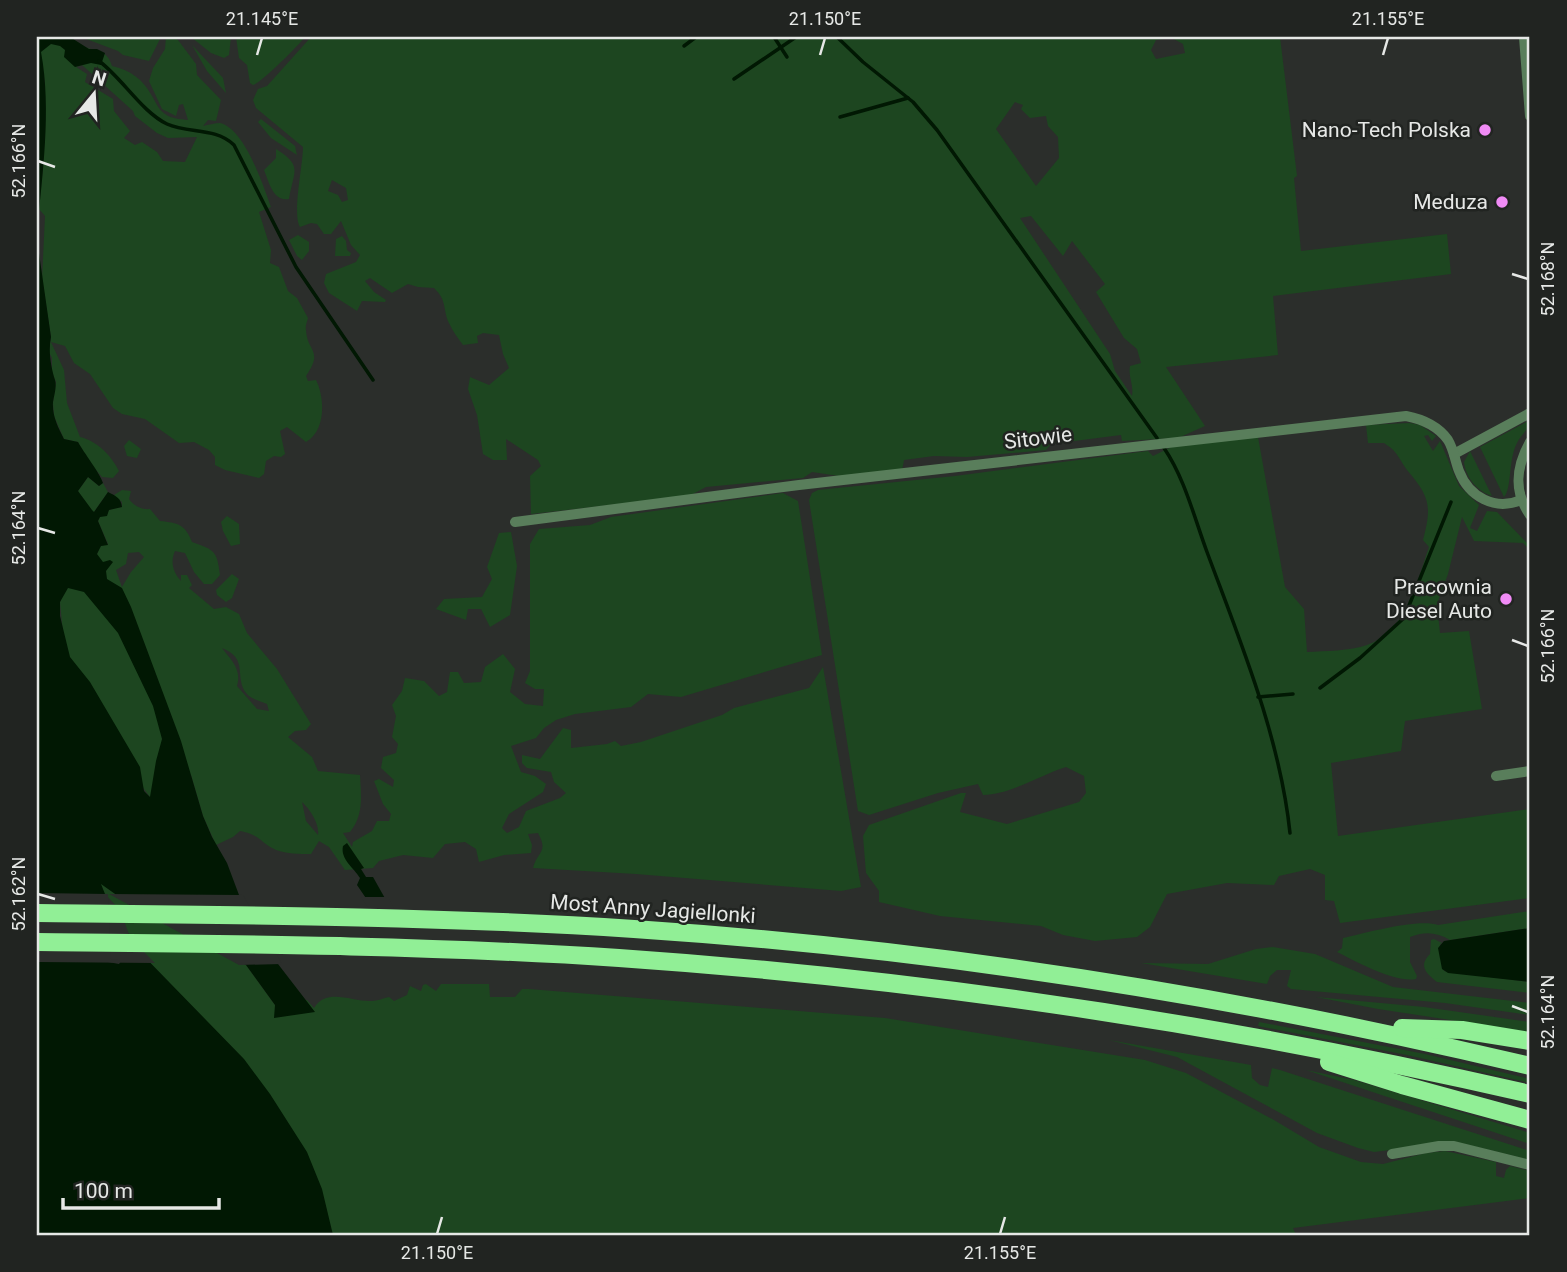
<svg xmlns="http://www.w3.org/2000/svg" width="1567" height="1272" viewBox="0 0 1567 1272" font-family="Roboto,sans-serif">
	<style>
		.green { fill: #1d4620; fill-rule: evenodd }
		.water { fill: #011803; fill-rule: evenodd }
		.pier { fill: #2b2e2b }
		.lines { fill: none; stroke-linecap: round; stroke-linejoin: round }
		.stream { stroke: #011803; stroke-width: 3.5 }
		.street { stroke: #597e5b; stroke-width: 10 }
		.highway { stroke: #91ef96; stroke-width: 18 }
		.ticks { fill: none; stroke: #e6e8e6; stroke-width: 2.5 }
		.poi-dot { fill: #f08bf5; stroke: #212421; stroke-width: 2.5 }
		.labels { text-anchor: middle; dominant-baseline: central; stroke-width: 5; stroke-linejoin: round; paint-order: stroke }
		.poi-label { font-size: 21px; fill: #e6e8e6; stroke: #212421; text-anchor: end }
		.street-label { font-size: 21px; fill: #e6e8e6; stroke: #212421 }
		.neatline { fill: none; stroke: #e6e8e6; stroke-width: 2.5 }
		.ticks-label { font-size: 18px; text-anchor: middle; fill: #e6e8e6 }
	</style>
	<rect width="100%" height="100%" fill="#2b2e2b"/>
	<g class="green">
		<path d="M70 37C76 41 84 48 91 49 102 52 108 53 112 66 130 70 143 79 152 96 156 103 159 110 165 114 172 119 180 119 188 120L183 104 179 105 176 116 162 109 149 81 153 68 165 49 166 37H174L178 40 196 64 197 75 221 100 216 121 208 120 203 126C208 125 215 123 220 123 245 129 263 185 271 207L259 212 271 250 270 263 279 267 288 291 297 298 308 318C307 322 305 326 306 330 307 352 324 350 306 376L308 381 316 380C325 398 326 431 306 442L287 427 280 431 285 454 281 457 274 456 266 461 264 474 259 478 225 470 215 465V457L209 450 194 442 179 443 145 419 122 414 113 408 90 374 74 363 65 346 51 342 64 370 67 403 80 437C97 441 111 455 119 471L113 478 102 477 89 462 78 442 64 439 54 416 53 403 56 382 52 373V358L49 352 51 337 42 280 45 216 39 209 43 167 45 83 37 39ZM82 65 133 111 135 116 157 133 168 138 197 137 185 162 163 161 157 152 142 142 135 145 124 138 130 131 114 111 113 99 85 82 87 74 76 67Z"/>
		<polygon points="81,37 161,37 149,61 123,55 118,51"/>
		<polygon points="191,37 231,37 229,55 224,58 211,53"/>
		<path d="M236 37H305C299 45 261 83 253 85L250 83 247 65 239 58Z"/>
		<path d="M311 37H1280L1297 176 1294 178 1301 251 1447 234 1451 274 1273 296 1278 355 1166 367 1205 426 1178 438 1122 441 1121 435 1051 444 1046 450 967 457 934 456 904 460 902 471 839 476 812 472 803 478 706 487 689 496 531 514 530 476 541 466 538 460 506 439 507 460H493L483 454 477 415 468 389 470 377 489 385 509 368 503 354 499 335 483 333 477 336 478 343 463 345C458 338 453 332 450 325 442 310 448 301 434 288L418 287 408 284 392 293 370 278 365 281 374 292 386 300 385 302 362 301 357 311 329 293 324 283 326 274 356 262 360 255 351 245 341 221 331 234H324L317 224 311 223 300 227C292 214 303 165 303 147L256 108 253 100 258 89 267 86ZM1172 38 1183 44 1185 53 1156 59 1151 50 1156 40ZM1015 102 1023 105 1021 109 1030 118 1046 116 1048 126 1058 137 1059 158 1036 186 996 129ZM332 180 346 188 348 200 342 202 338 195 328 191ZM1031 216 1063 256 1072 241 1105 284 1096 292 1124 338 1137 349 1141 363 1130 366C1128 377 1134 385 1132 396L1115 371 1110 354 1020 218Z"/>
		<polygon points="192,45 223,78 226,93 207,71"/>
		<polygon points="261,119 295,146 297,155 271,138 258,122"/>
		<path d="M276 149C303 166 294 170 289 199 273 202 269 182 264 170L276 158Z"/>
		<polygon points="298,235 309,242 309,251 302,260 297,256 289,240"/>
		<polygon points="342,236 346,241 347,250 351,253 350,256 335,256 336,239"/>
		<path d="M1530 420C1530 428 1521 435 1517 443 1508 460 1512 489 1504 497L1480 447Z"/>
		<path d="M1410 423 1420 425 1436 436 1432 441 1428 435 1424 436 1433 451 1440 441 1459 486 1479 505 1470 528 1477 531 1487 511 1497 512 1530 546V557L1529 549 1523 543 1474 541 1462 517 1448 574 1437 604 1440 633 1469 631 1482 709 1405 721 1401 751 1331 763 1338 836 1530 809V898L1340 923 1334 901 1325 900V875L1310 869 1279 876 1274 885 1227 883 1167 894 1150 927 1137 937 1095 941 1063 935 1041 926 940 916 879 902V891L866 873 863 836 869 825 961 793H966L960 812 1007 824 1079 802 1086 793 1084 776 1066 767C1040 775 1010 795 983 795L978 784 938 793 869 815 858 811 809 500 812 493 818 490 955 476 1148 451 1153 456 1171 447 1258 437 1285 587 1304 609 1307 652C1325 651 1350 651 1367 645 1407 631 1417 581 1429 547L1423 540C1432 506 1430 497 1407 470 1401 462 1398 454 1391 448L1384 443H1368L1366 425Z"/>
		<polygon points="129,440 141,449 137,458 127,456 124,446"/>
		<path d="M1470 451 1492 496C1477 491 1466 478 1464 462Z"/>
		<polygon points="88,477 99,486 103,483 108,492 94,512 87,513 78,491"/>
		<path d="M122 490 131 491 129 499C134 506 142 510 150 509L160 521C178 523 185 524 192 542 215 550 217 551 220 575L212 584H204L194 572 185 553 175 551C170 562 173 572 181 581V575H187L192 585 189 588 214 609 226 607 239 614 247 633 277 669 311 724 306 730 295 731 288 737 312 757 318 771 360 775C361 796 364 815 350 832L343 833 352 847 353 842 372 831 377 821H389L391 814 383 804 374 781 379 779 393 787 394 780 381 768 383 757 396 753 398 744 392 737 396 716 392 705 402 691 405 678 424 681 439 696 447 692 450 672H458L464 683 481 682 485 667 503 654 515 669 510 692 525 704 543 706 544 689H535L525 683 530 671V544L539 529 590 525 611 517 783 493 798 501 822 655 681 697 648 694 631 707 575 714 556 720 544 728 536 738 511 746 521 772 535 776 546 784 543 792 509 814 502 828 507 833 519 827 526 811 560 798 566 793 554 782 551 772 527 768 522 763V755L540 759 563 728 571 730V748L607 744 615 741 621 746 641 742 722 715 734 708 809 688 823 667 861 887 841 891 636 874 533 868C537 851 549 853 538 833L528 834 532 845 531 853 504 855 479 862 476 849 465 842 445 844 433 858 403 855 379 861 373 868 345 870 329 847 319 841 311 854C299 854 287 854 276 850 260 843 261 835 240 831L233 837 216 845 203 816 191 775 166 819 68 685 60 602 70 576 97 554 100 546 108 544 98 521C102 510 112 509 122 507V502L114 495ZM139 552 144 557 131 572 122 587 116 570 126 564 128 553ZM222 648C250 659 233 678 247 694 251 699 260 701 267 704L269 711 257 709 237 686C242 669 231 660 222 648ZM302 802C309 808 320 824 318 835L306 821Z"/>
		<polygon points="227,516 239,524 240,544 231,546 223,531 221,522"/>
		<polygon points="511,532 517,566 510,615 490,627 481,609 468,609 466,620 436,609 444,599 482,597 492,579 487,567 499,533"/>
		<polygon points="232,574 239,579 232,598 226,602 217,595 216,590"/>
		<path d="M37 835 246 965 275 1005 307 1000 314 1008C327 987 352 1002 372 1001 377 1001 384 998 389 997L394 1001 407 995 410 986 421 991 423 985 426 984 436 991 441 984H489L490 997H515L522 989H529L885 1018 1145 1060 1186 1073 1274 1120 1319 1147 1361 1162 1383 1164 1426 1153 1445 1151 1496 1162V1176L1504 1178 1506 1170 1510 1166 1530 1171V1198L1293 1228 1296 1235H333L328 1221 133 945 120 910 105 894Z"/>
		<path d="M1530 911V928L1450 940C1437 932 1424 931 1410 937V962L1417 976 1416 979C1395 983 1357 962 1337 952L1342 948 1343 938C1365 933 1419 918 1438 925Z"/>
		<path d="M1434 939 1442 943 1440 944 1444 971 1530 982V993L1437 982C1426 973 1418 966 1430 954L1431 940Z"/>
		<polygon points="1273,947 1315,954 1393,987 1530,1003 1530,1015 1445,1003 1291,989 1287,986 1291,970 1277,970 1270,976 1267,984 1141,963 1208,964 1256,949"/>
		<polygon points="1316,997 1424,1007 1530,1022 1530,1032 1378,1009"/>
		<polygon points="1259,1022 1425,1054 1530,1079 1530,1083 1407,1055 1258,1026"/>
		<polygon points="1109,1040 1251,1065 1252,1078 1260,1085 1268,1087 1272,1068 1280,1070 1530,1151 1530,1160 1456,1142 1374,1152 1358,1148 1317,1133 1177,1057"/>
		<polygon points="1306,1070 1354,1080 1530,1133 1530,1144"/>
	</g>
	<g class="water">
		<path d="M37 37H70L89 49H97L105 53 101 65 91 63 75 67 64 57 65 50 60 46 51 44 41 52C52 111 42 175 37 234Z"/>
		<path d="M37 239 51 337C48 351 51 367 55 380 57 387 54 395 53 402 52 416 58 427 64 439L78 442C84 453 100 473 103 483L99 486 88 477 78 491 92 510 94 512 108 492C116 496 121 498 122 507L109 510 107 516 100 517 98 521 108 545 101 546 97 554 103 562 110 560 113 562 106 571 107 579 122 588 131 607 181 741 203 816 212 837 227 863 239 895 278 964 315 1012 274 1018 275 1005 246 965 125 901 101 884 105 894 108 962 119 964 133 945 244 1059 270 1094 307 1152 322 1189 333 1235H37ZM68 588 84 592 118 633 153 706 162 739 156 761 150 797 144 791 140 767 90 682 70 657 60 616V602Z"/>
		<path d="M347 843 364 868 361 869 366 877H373L391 909 374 910 357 885 360 878C354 868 340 859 343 846Z"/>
		<polygon points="1530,928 1530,982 1448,973 1442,969 1438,948 1444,941"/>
	</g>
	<g class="pier">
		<polygon points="37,893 108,894 111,959 117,960 130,943 135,943 155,963 37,962"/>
		<polygon points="109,894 243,895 282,964 239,965"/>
		<polygon points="361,897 388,897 395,910 371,912"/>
	</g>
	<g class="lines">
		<g class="stream">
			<polyline points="774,37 787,57"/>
			<polyline points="837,37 863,62 913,102 937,130 1157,438"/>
			<polyline points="684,46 696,37"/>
			<path d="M99 61C122 78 142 112 167 124 189 134 215 127 234 145L296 267 373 380"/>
			<polyline points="734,79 796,37"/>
			<polyline points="840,117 908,98"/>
			<path d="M1164 448C1185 479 1194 517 1207 552 1240 641 1280 737 1290 833"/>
			<polyline points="1320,688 1360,658 1404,618 1451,502"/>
			<polyline points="1258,697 1293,694"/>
		</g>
		<g class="street">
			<polyline points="1524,37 1530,116"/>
			<path d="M1530 442C1516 467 1513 491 1530 515"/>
			<polyline points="1454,454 1530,413"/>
			<path d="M515 522 799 485 1406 416C1422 419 1438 426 1448 440 1454 450 1455 461 1459 471 1469 497 1495 511 1521 500"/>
			<polyline points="1496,776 1530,771"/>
			<polyline points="1392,1154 1439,1146 1454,1146 1530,1165"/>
		</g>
		<g class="highway">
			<path d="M37 913C236 915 435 916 634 929 936 949 1236 996 1530 1066"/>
			<path d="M37 942C231 944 425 945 619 958 925 979 1231 1025 1530 1094"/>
			<polyline points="1402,1028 1462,1030 1530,1041"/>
			<polyline points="1329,1062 1402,1085 1530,1120"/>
		</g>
	</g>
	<path class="ticks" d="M257 55 262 38M820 55 825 38M1383 55 1388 38M38 161 55 167M1512 274 1528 279M38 528 55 533M1512 640 1528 646M38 894 55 899M1512 1006 1528 1012M437 1234 442 1217M1000 1234 1005 1217"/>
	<g class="poi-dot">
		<circle cx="1485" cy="130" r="7"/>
		<circle cx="1502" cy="202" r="7"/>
		<circle cx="1506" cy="599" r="7"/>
	</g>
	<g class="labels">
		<g class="poi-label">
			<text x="1471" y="130">Nano-Tech Polska</text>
			<text x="1488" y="202">Meduza</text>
			<text x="1492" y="587">Pracownia<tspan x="1492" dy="24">Diesel Auto</tspan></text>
		</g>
		<g class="street-label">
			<text transform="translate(1038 438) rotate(-7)">Sitowie</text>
			<text transform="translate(653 909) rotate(4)">Most Anny Jagiellonki</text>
		</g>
	</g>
	<rect width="1567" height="1272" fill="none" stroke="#212421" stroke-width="77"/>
	<g transform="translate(94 94) rotate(18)" stroke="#212421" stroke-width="5" paint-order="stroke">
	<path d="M0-5L12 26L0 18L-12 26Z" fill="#e6e8e6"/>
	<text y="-10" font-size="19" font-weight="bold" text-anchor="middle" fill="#e6e8e6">N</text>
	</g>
	<path d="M63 1198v10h156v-10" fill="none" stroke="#e6e8e6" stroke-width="3.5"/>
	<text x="74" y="1198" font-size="21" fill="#e6e8e6" stroke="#212421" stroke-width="5" paint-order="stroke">100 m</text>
	<rect x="38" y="38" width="1490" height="1196" class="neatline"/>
	<g class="ticks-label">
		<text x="262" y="25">21.145°E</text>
		<text x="825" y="25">21.150°E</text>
		<text x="1388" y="25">21.155°E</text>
		<text transform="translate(19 161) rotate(-90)" y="6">52.166°N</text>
		<text transform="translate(1548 279) rotate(-90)" y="6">52.168°N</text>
		<text transform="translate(19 528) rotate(-90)" y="6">52.164°N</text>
		<text transform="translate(1548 646) rotate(-90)" y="6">52.166°N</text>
		<text transform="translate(19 894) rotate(-90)" y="6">52.162°N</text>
		<text transform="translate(1548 1012) rotate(-90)" y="6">52.164°N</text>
		<text x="437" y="1259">21.150°E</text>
		<text x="1000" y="1259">21.155°E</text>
	</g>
</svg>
